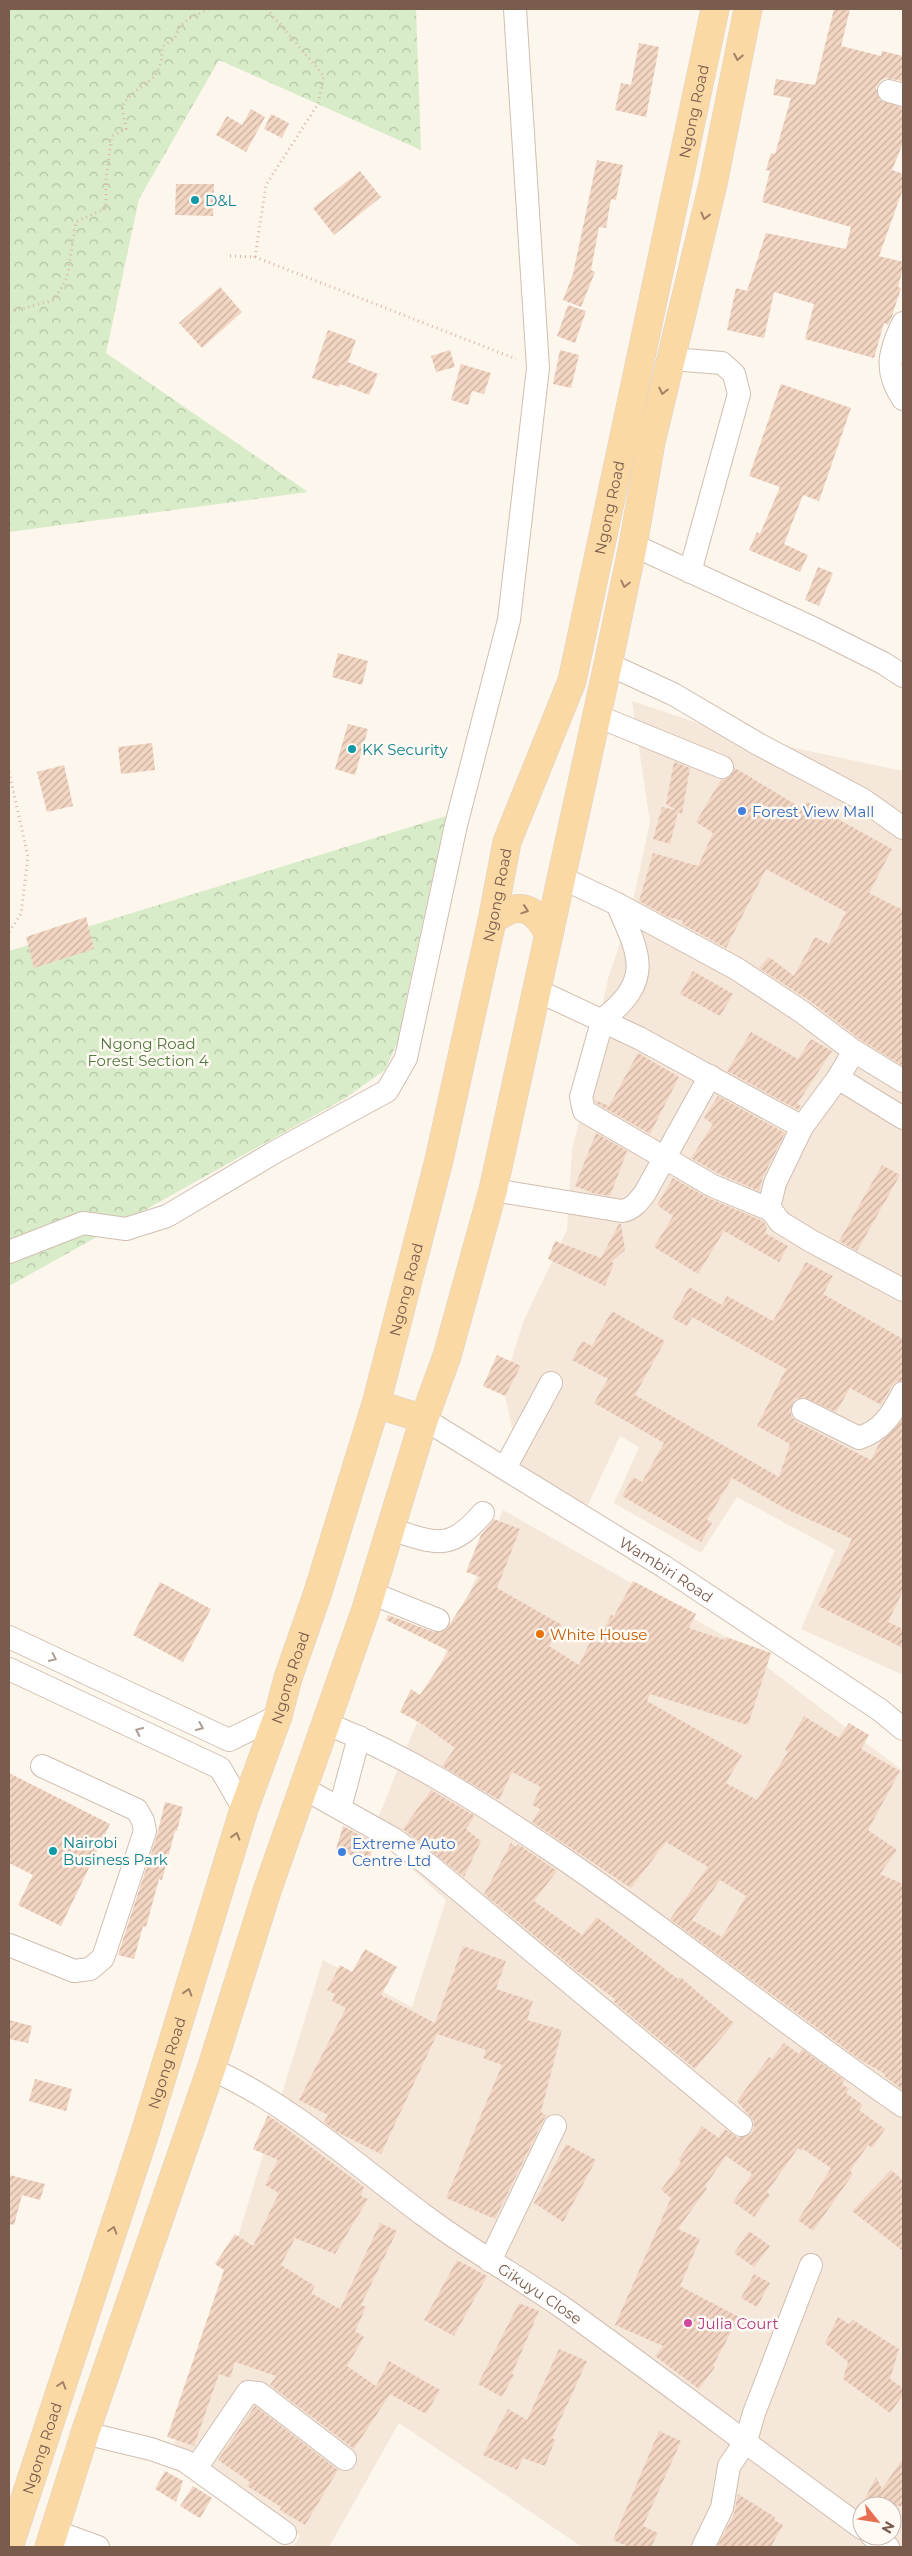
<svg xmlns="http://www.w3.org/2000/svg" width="912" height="2556" viewBox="0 0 912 2556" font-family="Montserrat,sans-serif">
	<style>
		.residential { fill: #f5e8da; fill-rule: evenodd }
		.forest { fill: url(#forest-crowns) }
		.building { fill: url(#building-hatch); fill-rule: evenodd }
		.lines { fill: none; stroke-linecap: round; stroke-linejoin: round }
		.minor-casing { stroke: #d1beb0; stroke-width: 24 }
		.major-casing { stroke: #dad1cd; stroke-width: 29 }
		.path { stroke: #d9b8a5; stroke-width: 3; stroke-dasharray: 1 4; stroke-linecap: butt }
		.minor { stroke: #fff; stroke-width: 22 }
		.major { stroke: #fbd9a5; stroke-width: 28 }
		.oneway { stroke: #a18267 }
		.oneway2 { stroke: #af9d94 }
		.culture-dot { fill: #0f9aa8; stroke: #fffaf3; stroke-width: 2 }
		.shop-dot { fill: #3f7fe0; stroke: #fffaf3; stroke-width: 2 }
		.food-dot { fill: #e8710a; stroke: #fffaf3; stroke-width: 2 }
		.hotel-dot { fill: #d1479c; stroke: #fffaf3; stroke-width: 2 }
		.labels { text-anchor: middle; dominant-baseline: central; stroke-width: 5; stroke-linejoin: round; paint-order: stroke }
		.street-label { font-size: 15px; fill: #7a5c4d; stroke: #fffaf3 }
		.culture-label { font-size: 15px; fill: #0d838f; stroke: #fffaf3; text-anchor: start }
		.shop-label { font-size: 15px; fill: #366cbe; stroke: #fffaf3; text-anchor: start }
		.park-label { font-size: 15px; fill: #537a41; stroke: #fffaf3 }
		.food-label { font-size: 15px; fill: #c56008; stroke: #fffaf3; text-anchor: start }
		.hotel-label { font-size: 15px; fill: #b23c85; stroke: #fffaf3; text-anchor: start }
	</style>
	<defs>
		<pattern id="forest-crowns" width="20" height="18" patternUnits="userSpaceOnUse" patternTransform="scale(1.25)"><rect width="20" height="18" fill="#d8ecc9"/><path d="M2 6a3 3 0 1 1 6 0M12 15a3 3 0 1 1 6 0" fill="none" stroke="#b4c2a5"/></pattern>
		<pattern id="building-hatch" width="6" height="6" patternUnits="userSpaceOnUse" patternTransform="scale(1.25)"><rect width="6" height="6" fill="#f3d5c3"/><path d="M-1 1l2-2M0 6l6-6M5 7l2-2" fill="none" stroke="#cab0a1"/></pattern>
	</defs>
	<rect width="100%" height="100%" fill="#fdf6ec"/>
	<g class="residential">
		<polygon points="632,701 734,735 903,771 903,1675 801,1629 835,1550 737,1497 701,1553 614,1503 639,1447 620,1436 587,1507 522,1475 503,1386 524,1320 567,1230 572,1149 592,1073 601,1011 609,975 630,915 650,822"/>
		<path d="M503 1510 733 1641 903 1771V2547H582L399 2423 329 2547H293L300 2536 174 2445 323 1960 412 2007 446 1900 372 1833ZM862 2506H892V2536H862Z"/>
	</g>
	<g class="forest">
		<polygon points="9,9 416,9 421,150 219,60 139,199 106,353 308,492 9,532"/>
		<polygon points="446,816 404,1009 409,1016 385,1070 344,1099 9,1286 9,951"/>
	</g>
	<g class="building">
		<polygon points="834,9 850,9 841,46 881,56 882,51 903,56 903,81 886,78 880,81 876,88 880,100 903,108 903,143 892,170 903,174 903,189 879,256 903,262 903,268 898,287 901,288 892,316 888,325 884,323 874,358 805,339 814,304 774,292 764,338 727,330 736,288 747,291 766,233 846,249 851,227 762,202 770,171 766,170 771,153 775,154 791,98 773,95 776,79 815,85"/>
		<polygon points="639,43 659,47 646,117 615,110 621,83 631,85"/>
		<polygon points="251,109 265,117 246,152 216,135 227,116 242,125"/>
		<polygon points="271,114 289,123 282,138 264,129"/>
		<polygon points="597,160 623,165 616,200 611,199 606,228 599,227 591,270 595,272 581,307 563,300 573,274"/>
		<polygon points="360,171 381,197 334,235 313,208"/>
		<polygon points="176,184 214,184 213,216 175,215"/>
		<polygon points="220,287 242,312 202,348 179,323"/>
		<polygon points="568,305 586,311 575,343 557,336"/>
		<polygon points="328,330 356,340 348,362 378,374 369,395 340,384 339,387 312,378"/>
		<polygon points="450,350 455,367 436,372 431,356"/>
		<polygon points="560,350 579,355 571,388 553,384"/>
		<polygon points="461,364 491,373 484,394 472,391 468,405 451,400"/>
		<polygon points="781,384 851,408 819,501 803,495 784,544 808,555 800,572 749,550 757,532 760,534 780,487 749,476"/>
		<polygon points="818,567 833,573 819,606 805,600"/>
		<polygon points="338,653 368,661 362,685 332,677"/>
		<polygon points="348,724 368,729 355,775 335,769"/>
		<polygon points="152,743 155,770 121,774 118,747"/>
		<polygon points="674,762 690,768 682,814 678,812 670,844 653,839 662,807 676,810 666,804"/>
		<polygon points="64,765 73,806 47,812 37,772"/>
		<polygon points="735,768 803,809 807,802 892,849 869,893 903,910 903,1066 861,1040 810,1001 759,968 769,957 794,976 815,937 829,944 846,912 766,869 726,948 682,924 683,921 668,917 639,901 653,853 698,866 713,833 696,822 721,780 730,777"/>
		<polygon points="86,917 94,949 34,968 26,937"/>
		<polygon points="693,971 733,994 720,1016 680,994"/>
		<polygon points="751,1032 798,1059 811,1039 832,1051 797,1104 801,1106 798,1110 727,1071"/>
		<polygon points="638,1053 679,1077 650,1134 596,1103 595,1100 609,1106"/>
		<polygon points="718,1096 785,1133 763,1177 759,1191 719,1174 691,1158 713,1124 704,1118"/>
		<polygon points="596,1133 627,1151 610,1196 593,1193 575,1186"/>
		<polygon points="882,1165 900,1175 857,1251 839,1241"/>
		<polygon points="673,1178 708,1198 763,1221 767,1227 765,1233 788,1246 779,1262 724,1231 698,1274 654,1247 673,1216 657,1205"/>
		<polygon points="619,1224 621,1224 625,1250 611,1262 614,1263 605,1286 548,1259 555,1241 601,1258"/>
		<polygon points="806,1262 833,1276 823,1294 903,1339 903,1380 896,1382 892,1386 881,1405 850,1388 836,1412 803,1397 795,1399 790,1410 792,1417 797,1422 871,1460 880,1442 903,1419 903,1591 888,1622 903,1629 903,1648 818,1606 852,1539 784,1508 732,1478 707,1520 712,1523 701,1542 622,1496 633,1477 642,1482 664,1443 594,1403 608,1379 572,1360 582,1341 592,1346 612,1311 665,1341 635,1395 779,1477 790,1444 757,1426 786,1369 692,1317 687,1326 672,1318 689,1287 722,1305 727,1296 773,1321"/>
		<polygon points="497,1355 521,1366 505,1396 483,1386"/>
		<path d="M494 1519 520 1529 497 1588 562 1625 549 1646 579 1665 591 1640 598 1643 611 1615 614 1616 633 1581 696 1614 689 1628 725 1640 726 1637 771 1653 748 1725 650 1694 647 1701 742 1755 726 1783 757 1800 788 1752 785 1750 804 1716 839 1738 849 1723 869 1735 861 1749 900 1771 868 1830 897 1850 880 1874 903 1884V2090L884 2076 885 2074 859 2059 670 1919 708 1867 666 1842 631 1888 532 1822 540 1809 532 1805 541 1787 512 1772 499 1800 442 1766 455 1748 422 1724 400 1712 411 1689 420 1695 449 1651 386 1620 388 1615 434 1632 446 1630 480 1577 466 1572 481 1535ZM720 1880 746 1896 722 1937 692 1920Z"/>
		<polygon points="160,1582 211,1609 183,1662 133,1635"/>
		<polygon points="9,1773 110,1824 61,1926 18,1905 33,1875 9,1863"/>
		<polygon points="431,1790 475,1816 466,1829 481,1841 464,1877 403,1829"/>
		<polygon points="165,1802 183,1807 177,1831 175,1831 162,1880 159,1879 146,1927 143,1926 134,1959 118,1955 157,1835"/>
		<polygon points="343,1826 375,1843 368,1862 336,1849"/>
		<polygon points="511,1843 516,1847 518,1844 557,1871 534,1901 582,1935 597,1917 678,1979 680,1977 734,2023 695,2069 614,2002 615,1999 577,1971 484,1894"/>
		<polygon points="463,1946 506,1961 496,1989 533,2001 527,2020 562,2030 541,2112 546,2115 495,2219 446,2198 502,2065 483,2058 486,2050 437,2034 381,2154 337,2132 324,2122 328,2115 299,2100 346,2008 332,2001 335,1994 327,1990 340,1965 352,1972 365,1949 397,1967 381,1995 435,2023"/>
		<polygon points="9,2020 32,2026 28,2043 9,2039"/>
		<polygon points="784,2043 799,2054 802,2049 844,2080 842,2084 849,2089 846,2093 863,2105 859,2110 885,2129 872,2148 868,2145 850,2171 853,2174 813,2231 798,2220 831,2168 803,2149 802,2151 798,2148 767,2192 770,2195 754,2217 733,2202 752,2174 726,2156 705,2186 707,2188 678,2229 700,2239 680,2286 739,2317 713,2366 715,2367 699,2389 655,2356 663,2346 615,2325 671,2198 661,2190 681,2162 678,2160 702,2126 719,2138 725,2129 738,2138 751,2134 754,2128 753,2120 737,2101 769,2057 772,2059"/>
		<polygon points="35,2079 72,2089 66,2111 29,2101"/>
		<polygon points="268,2115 364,2187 361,2196 368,2199 335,2254 295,2238 281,2265 315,2286 311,2293 340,2309 380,2223 397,2231 361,2305 366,2307 355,2331 364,2337 347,2366 376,2386 389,2361 440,2390 426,2414 390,2394 354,2449 270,2385 276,2376 235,2362 230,2378 219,2374 194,2446 167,2437 224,2270 215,2264 235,2234 253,2246 279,2193 265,2185 278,2160 253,2149"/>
		<polygon points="566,2144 596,2160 563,2222 534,2203"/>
		<polygon points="891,2170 903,2180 903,2251 852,2211"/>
		<polygon points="9,2175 45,2184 40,2200 22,2195 14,2225 9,2224"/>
		<polygon points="749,2231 770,2246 754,2267 734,2253"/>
		<polygon points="457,2260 487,2276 454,2336 424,2320"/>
		<polygon points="754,2274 770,2283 757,2307 741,2298"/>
		<polygon points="519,2303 539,2311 512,2374 514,2375 502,2397 478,2384"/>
		<polygon points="838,2317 849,2324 853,2320 899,2349 890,2379 903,2388 903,2395 890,2413 843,2379 848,2362 825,2343"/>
		<polygon points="559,2349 587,2361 552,2438 555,2440 545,2466 523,2458 517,2470 483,2455 508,2409 527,2420"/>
		<polygon points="255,2406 338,2470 305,2525 280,2510 281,2507 247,2486 250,2482 218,2460"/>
		<polygon points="659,2431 681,2441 643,2526 658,2533 651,2547 629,2547 613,2540"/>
		<polygon points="903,2458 903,2506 861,2506 876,2477 882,2489"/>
		<polygon points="165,2471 183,2481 176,2502 155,2489"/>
		<polygon points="193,2486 212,2498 200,2518 180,2506"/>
		<polygon points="738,2494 775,2517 774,2520 783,2525 771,2547 722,2547 718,2545 734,2514"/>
	</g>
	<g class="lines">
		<g class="minor-casing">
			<g id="minor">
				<polyline points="889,91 903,95"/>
				<path d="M903 323C889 352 884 371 903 399"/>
				<polyline points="672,359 722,363 734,374 739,394 690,572"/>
				<polyline points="633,545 817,630 883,663 903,676"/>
				<polyline points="608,664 673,694 758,744 862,799 903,828"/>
				<polyline points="597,716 722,767"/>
				<polyline points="562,878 617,904 737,969 802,1012 854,1051 903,1081"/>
				<polyline points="536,990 639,1038 802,1127 838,1078 854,1051"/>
				<path d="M602 1020C654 980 640 955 617 904"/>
				<polyline points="602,1022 581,1097 584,1111 713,1186 771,1210"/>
				<polyline points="838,1078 903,1118"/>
				<polyline points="802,1127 775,1183 769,1207 780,1222 811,1241 903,1290"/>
				<path d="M493 1190 622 1211C633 1209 638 1202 645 1193L710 1076"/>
				<polyline points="9,1252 83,1223 126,1229 167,1216 275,1152 387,1091 406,1058 456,825 509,620 538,368 515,9"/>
				<path d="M803 1410 859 1438C883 1430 892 1414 903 1393"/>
				<path id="s1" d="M424 1419 663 1566 880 1710 903 1729"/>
				<polyline points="505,1468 551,1383"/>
				<path d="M389 1529C435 1542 448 1554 483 1513"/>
				<polyline points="371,1593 438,1620"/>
				<polyline points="9,1637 229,1740 278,1716"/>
				<polyline points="9,1669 220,1768 244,1809"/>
				<path d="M325 1723C408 1756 478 1801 552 1851 672 1932 784 2024 903 2106"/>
				<polyline points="303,1788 394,1839 430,1866 741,2125"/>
				<polyline points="340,1808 359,1737"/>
				<polyline points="9,1945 74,1971 90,1969 103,1958 145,1831 143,1821 137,1810 42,1766"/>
				<path id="s2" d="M211 2069C290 2104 356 2165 425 2216 469 2249 517 2276 562 2307 663 2379 761 2455 862 2528"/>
				<polyline points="490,2261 555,2126"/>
				<polyline points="85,2433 151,2449 185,2461 285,2533"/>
				<polyline points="196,2468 248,2392 259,2393 345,2459"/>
				<polyline points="54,2531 98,2547"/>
				<polyline points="872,2536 888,2547"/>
				<polyline points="703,2547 722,2508 729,2466 746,2441 754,2413 811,2265"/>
			</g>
		</g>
		<g class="major-casing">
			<g id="major">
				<path d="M492 921C518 900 535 906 549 935"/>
				<polyline points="376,1404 424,1419"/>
				<path id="s3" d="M9 2547 144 2136 244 1809 278 1716 288 1678 318 1592 376 1404 439 1160 492 921 507 842 572 681 715 9"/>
				<polyline points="49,2547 85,2433 211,2069 267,1891 366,1609 424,1419 447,1356 493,1190 608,664 633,545 651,442 713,184 748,9"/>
			</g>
		</g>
		<g class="path">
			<polyline points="230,256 255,257 516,359"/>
			<polyline points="255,257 266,185 318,104 324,76 267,9"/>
			<path d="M9 312 54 300 67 278 76 222 106 208V179L112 136 126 129 122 106C140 78 162 88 162 47L175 38 179 27 190 18 209 9"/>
			<polyline points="9,772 28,857 21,914 9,932"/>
		</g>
		<use href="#minor" class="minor"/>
		<use href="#major" class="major"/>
	</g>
	<defs><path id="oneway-chevron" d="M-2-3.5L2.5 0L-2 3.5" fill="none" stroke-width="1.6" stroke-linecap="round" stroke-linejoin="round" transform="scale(1.25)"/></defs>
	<g class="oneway">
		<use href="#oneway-chevron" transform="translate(738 57) rotate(101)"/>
		<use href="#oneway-chevron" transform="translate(705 216) rotate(104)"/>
		<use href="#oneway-chevron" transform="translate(663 391) rotate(103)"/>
		<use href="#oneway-chevron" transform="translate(625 584) rotate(102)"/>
		<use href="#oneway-chevron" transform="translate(525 910) rotate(18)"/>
		<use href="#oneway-chevron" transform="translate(236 1836) rotate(-73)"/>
		<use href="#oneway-chevron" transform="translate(188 1992) rotate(-73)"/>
		<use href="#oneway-chevron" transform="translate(113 2230) rotate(-72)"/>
		<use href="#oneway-chevron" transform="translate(62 2385) rotate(-72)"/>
	</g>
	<g class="oneway2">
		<use href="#oneway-chevron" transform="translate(53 1658) rotate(26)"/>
		<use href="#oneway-chevron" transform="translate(200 1727) rotate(24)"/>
		<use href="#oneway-chevron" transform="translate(139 1731) rotate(-155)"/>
	</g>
	<g class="culture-dot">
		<circle cx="195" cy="200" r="5"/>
		<circle cx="352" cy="749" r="5"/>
		<circle cx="53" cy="1851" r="5"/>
	</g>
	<g class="shop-dot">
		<circle cx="742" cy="811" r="5"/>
		<circle cx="342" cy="1852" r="5"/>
	</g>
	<circle class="food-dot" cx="540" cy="1634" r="5"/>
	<circle class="hotel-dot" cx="688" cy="2323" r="5"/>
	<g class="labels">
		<g class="street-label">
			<text stroke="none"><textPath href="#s3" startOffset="2534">Ngong Road</textPath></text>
			<text stroke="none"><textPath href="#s3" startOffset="2129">Ngong Road</textPath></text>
			<text stroke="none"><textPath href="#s3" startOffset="1724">Ngong Road</textPath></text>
			<text stroke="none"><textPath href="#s3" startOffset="1319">Ngong Road</textPath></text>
			<text stroke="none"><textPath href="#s1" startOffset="285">Wambiri Road</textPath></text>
			<text stroke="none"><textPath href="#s3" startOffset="914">Ngong Road</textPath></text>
			<text stroke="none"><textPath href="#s3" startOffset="509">Ngong Road</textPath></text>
			<text stroke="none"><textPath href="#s2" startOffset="399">Gikuyu Close</textPath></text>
			<text stroke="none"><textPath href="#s3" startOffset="104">Ngong Road</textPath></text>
		</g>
		<g class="culture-label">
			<text x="205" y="200">D&amp;L</text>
			<text x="362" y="749">KK Security</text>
			<text x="63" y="1842">Nairobi<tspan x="63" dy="17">Business Park</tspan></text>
		</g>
		<g class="shop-label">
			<text x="752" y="811">Forest View Mall</text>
			<text x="352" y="1843">Extreme Auto<tspan x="352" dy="17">Centre Ltd</tspan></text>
		</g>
		<g class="park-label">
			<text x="148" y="1043">Ngong Road<tspan x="148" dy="17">Forest Section 4</tspan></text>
		</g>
		<g class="food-label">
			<text x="550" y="1634">White House</text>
		</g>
		<g class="hotel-label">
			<text x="698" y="2323">Julia Court</text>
		</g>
	</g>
	<rect width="912" height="2556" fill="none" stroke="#7a5c4d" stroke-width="20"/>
	<g transform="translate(877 2521) rotate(120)"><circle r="24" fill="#fffaf3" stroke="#cabbb1"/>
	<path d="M0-4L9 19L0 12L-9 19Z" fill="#e76f51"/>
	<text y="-8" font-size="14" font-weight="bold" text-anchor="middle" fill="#7a5c4d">N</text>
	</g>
</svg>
